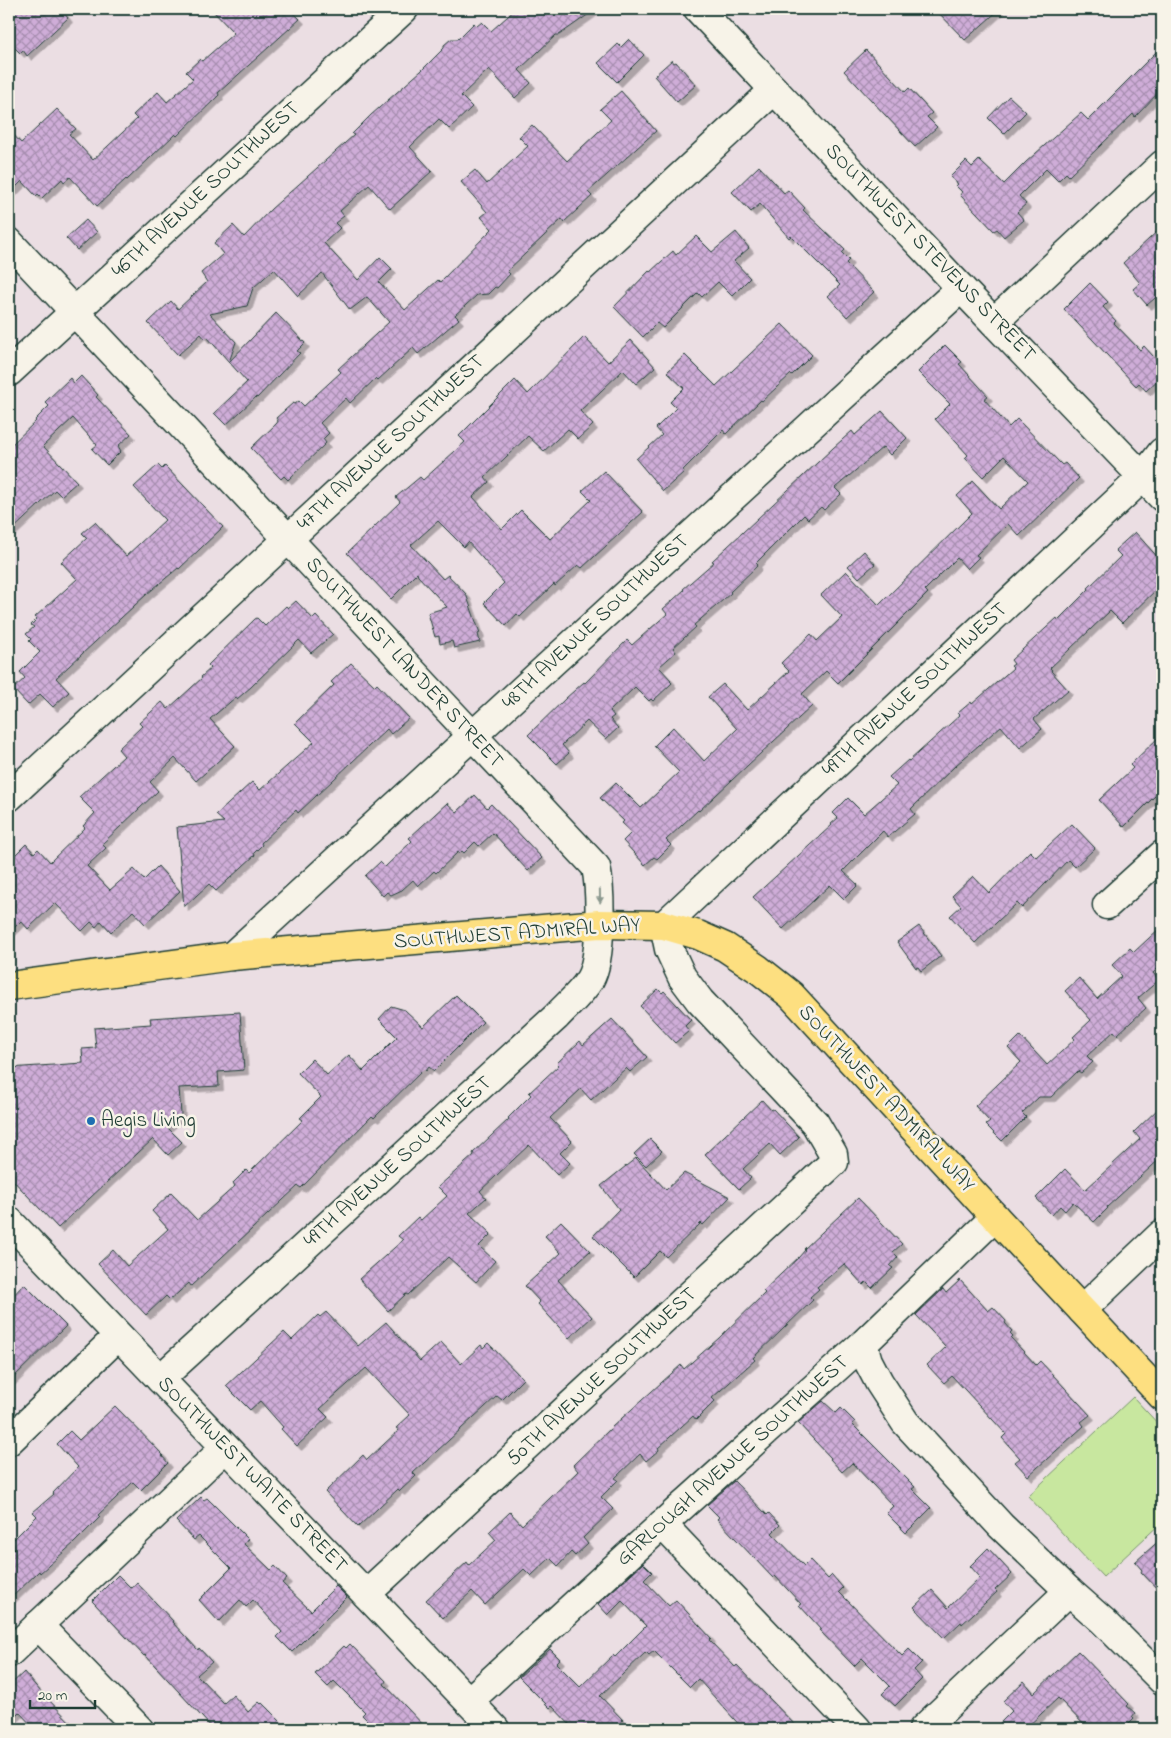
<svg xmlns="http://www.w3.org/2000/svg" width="1171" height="1738" viewBox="0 0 1171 1738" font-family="'Indie Flower',sans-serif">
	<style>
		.green { fill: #c8e79f; stroke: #74926a }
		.building { fill: url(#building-cross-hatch); stroke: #1f3d34; filter: url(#shadow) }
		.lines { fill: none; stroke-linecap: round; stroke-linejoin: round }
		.minor-casing { stroke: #1f3d34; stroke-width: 31 }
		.major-casing { stroke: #1f3d34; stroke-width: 31 }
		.minor { stroke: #f7f3e8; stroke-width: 28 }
		.major { stroke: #fddf80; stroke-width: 28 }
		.oneway { fill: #8b988e }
		.poi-dot { fill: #1f6fb2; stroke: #f7f3e8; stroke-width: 2 }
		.labels { text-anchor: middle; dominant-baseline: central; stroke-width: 5; stroke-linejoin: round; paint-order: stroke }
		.street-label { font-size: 21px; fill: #1f3d34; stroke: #f7f3e8 }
		.poi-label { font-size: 21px; fill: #1f3d34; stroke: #f7f3e8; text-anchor: start }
	</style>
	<defs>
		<pattern id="building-cross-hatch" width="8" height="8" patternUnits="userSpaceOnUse" patternTransform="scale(1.25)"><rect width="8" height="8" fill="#cfadd8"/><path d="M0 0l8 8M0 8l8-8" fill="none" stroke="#a78eb0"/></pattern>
		<filter id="shadow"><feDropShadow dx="4.5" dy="4.5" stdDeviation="0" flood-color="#0004"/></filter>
	</defs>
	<rect width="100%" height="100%" fill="#ebdee3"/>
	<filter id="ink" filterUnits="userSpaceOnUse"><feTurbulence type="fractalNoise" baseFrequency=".02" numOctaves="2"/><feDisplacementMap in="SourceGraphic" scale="10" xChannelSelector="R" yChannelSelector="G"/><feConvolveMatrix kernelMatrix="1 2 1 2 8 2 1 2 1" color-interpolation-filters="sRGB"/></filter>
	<g filter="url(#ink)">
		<polygon class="green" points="1133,1397 1162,1428 1162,1522 1103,1577 1028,1496"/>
		<g class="building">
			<polygon points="9,9 61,9 68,18 27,56 23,50 20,53 9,42"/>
			<polygon points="211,9 290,9 300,19 218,93 219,95 177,136 175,134 127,180 126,179 97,206 70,177 64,182 62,179 42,198 38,194 36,196 22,181 9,194 9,130 21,143 57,109 76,129 69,134 93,160 137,119 133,115 149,100 158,92 167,102 193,79 186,72 200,59 202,61 234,33"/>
			<polygon points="516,9 596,9 559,35 556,35 519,70 531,83 515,98 489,69 461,96 472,107 449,129 439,119 410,147 432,171 390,209 369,185 340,211 344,216 335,223 340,228 324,243 358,280 380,257 392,269 379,282 405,310 438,280 440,282 492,229 481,217 487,212 461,182 475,170 487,184 528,146 519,137 532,125 567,161 611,120 600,109 621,91 656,131 588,192 592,196 564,222 562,219 507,271 510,274 497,288 495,287 488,294 477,295 455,315 459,319 418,354 413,348 378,380 376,378 350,403 346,398 320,423 329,433 323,439 326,443 288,480 284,476 281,479 251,448 277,423 278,421 276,418 293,403 295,404 299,401 304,406 341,372 338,369 389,322 367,297 350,310 322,273 298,296 274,269 253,288 247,306 210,314 236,342 229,362 207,337 205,339 201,334 178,355 148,323 171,301 178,309 207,282 201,273 223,254 214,243 233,225 244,237 271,209 354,135 352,134 371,115 421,71 444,48 444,45 451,39 458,39 474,23 477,26 482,22 491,31"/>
			<polygon points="935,9 1000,9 965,40"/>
			<polygon points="629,39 644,55 617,82 598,63 618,44 621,47"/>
			<polygon points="1162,46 1162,89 1135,117 1133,114 1069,176 1066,173 1058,181 1046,169 1019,196 1026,204 1017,212 1024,220 1004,237 997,229 994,231 960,195 962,192 956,186 958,184 950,177 966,161 972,167 979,160 1004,184 1026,162 1081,113 1088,120"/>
			<polygon points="866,50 905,92 909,88 932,113 927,117 937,127 915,147 844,71"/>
			<polygon points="672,60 674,63 676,62 696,85 677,102 654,76"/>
			<polygon points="1009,96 1026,112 1004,134 988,118"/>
			<polygon points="759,166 784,193 788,190 805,208 803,210 845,250 842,253 849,260 846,263 874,292 847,317 828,296 840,285 791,236 789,238 760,204 751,212 732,192"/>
			<polygon points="86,220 97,232 77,250 66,238"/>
			<polygon points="1162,227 1162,292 1147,305 1133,289 1140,283 1123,263"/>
			<polygon points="736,232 749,248 734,261 750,278 732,296 718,282 702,297 698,293 663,328 657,323 643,337 614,307 649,271 650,272 673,251 676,255 696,236 712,252"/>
			<polygon points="1090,283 1108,302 1103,307 1116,321 1114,323 1140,350 1144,346 1162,366 1162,376 1146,391 1139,383 1136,386 1064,309"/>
			<polygon points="276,313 305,343 297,351 300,353 257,398 256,397 226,425 214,413 247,382 229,362"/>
			<polygon points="782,324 812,355 792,375 791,374 762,401 761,400 726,434 723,430 683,470 684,472 663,491 636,459 662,435 656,428 676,408 670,402 684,388 667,372 685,355 716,386"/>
			<polygon points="584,337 608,362 631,340 655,367 636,384 623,370 580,411 593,425 578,439 568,429 544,451 528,436 485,477 489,482 473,497 502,529 521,510 550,539 591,500 582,491 604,471 643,512 582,568 578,565 555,586 554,584 520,617 517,614 506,626 484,603 504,583 468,542 464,547 438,521 411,545 443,579 448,575 466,594 480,633 478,634 480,642 454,648 452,641 440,644 439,636 435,637 428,613 447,607 418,576 417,573 391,599 347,553 400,502 396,497 420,477 423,480 465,442 459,436 515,380 528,394"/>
			<polygon points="945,345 962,362 959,364 988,396 984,399 1009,427 1017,419 1062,465 1065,463 1079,478 1019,536 1008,524 976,555 979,557 967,569 957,558 925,590 928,593 838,683 826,671 802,694 812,706 748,765 699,811 698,810 666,840 671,845 657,859 654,857 645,865 623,841 631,833 622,823 624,821 600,798 616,783 641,808 679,772 654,746 673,727 704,761 737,729 708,697 723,684 747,710 789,671 781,663 811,634 817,641 842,617 821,595 846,571 879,605 972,513 957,496 973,481 999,509 1028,481 1004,456 983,477 965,458 968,455 935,419 950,404 918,372"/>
			<polygon points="81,376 98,395 96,397 131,434 118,446 121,451 107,465 92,449 97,445 73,418 43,446 77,482 61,496 55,490 9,533 9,447 36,421 35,420 49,406 45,402 70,378 74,383"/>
			<polygon points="882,411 907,438 890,455 883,447 835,488 841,494 824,510 821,507 808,519 804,515 756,563 758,565 730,592 731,593 694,625 696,627 673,648 676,652 659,667 671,680 670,681 672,683 653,701 651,699 649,701 635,687 610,711 614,716 610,719 618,728 606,739 587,721 562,745 569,753 557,764 528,735 566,698 584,682 585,683 627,640 632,645 667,614 663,609 684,590 683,589 714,562 712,561 833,448 852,431 855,435"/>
			<polygon points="158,465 162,469 165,466 223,527 179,569 178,568 147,594 56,678 69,692 53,707 40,694 28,705 13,689 25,678 20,672 40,652 29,641 31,639 26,634 34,627 31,625 37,619 35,617 77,579 61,562 87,538 82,533 95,522 126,556 165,520 134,487"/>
			<polygon points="1135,532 1162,562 1162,584 1122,623 1110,611 1050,668 1052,670 1051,671 1068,690 1034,719 1042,729 1020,748 1001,726 956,765 911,809 915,814 888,837 883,831 843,871 858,885 844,899 830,885 783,929 753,897 832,825 831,824 838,818 833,813 848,798 864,814 897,785 889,777 908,760 909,761 960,715 958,713 971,702 972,704 1013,668 1011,666 1014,664 1011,660 1057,618 1058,620 1089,589 1088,588 1121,556 1115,550"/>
			<polygon points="864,551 875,564 859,578 848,566"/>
			<polygon points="296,601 313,619 316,616 333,634 311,653 299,640 251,687 237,699 236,697 210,719 235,746 196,781 175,758 150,782 158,791 102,844 106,848 87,866 110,890 134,869 144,880 158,866 180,891 145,924 133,911 111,932 101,921 96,927 91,922 82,931 55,903 28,929 21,921 9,933 9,861 26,844 34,853 38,849 50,862 85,828 83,826 95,813 79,797 124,756 118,749 142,726 139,723 162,702 168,709 202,678 201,677 211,668 208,665 255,619 257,618 265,626 286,606 288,608"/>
			<polygon points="351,663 375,686 377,684 409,718 391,734 387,729 298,813 296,810 261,843 262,845 254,853 255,855 216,891 209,884 184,907 177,827 224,822 216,815 252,782 260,790 314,742 295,723 334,685 331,682"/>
			<polygon points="1162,734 1162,789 1124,827 1099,800 1133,768 1130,765"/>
			<polygon points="475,795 487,808 491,804 542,858 528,871 493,833 479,846 475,842 464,853 462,851 459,854 458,852 436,873 434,871 418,886 413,880 402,890 391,895 387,892 383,896 365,876 380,862 385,867 412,841 409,838 447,803 457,812"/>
			<polygon points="1072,824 1095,848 1075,867 1068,860 1022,908 1017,903 975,943 950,916 961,906 952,896 973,876 989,893 1030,851 1036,857"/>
			<polygon points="919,926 941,956 921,971 918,967 916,968 897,942"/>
			<polygon points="1162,926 1162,964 1153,973 1159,980 1138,998 1146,1008 1117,1035 1114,1031 1087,1056 1093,1062 1081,1073 1078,1071 1051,1097 1039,1097 1022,1113 1026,1117 1002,1141 986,1125 990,1122 975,1106 1021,1062 1008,1048 1020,1036 1047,1065 1075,1039 1073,1037 1091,1020 1065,991 1079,978 1097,999 1122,976 1112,965 1130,948 1134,952"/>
			<polygon points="658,989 662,993 664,991 691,1020 685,1026 689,1031 675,1043 640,1006"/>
			<polygon points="456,995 483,1022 434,1071 429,1067 426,1071 424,1069 374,1118 372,1116 301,1188 298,1186 191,1286 189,1283 170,1300 166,1296 146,1315 98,1264 113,1250 127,1266 168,1229 152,1211 171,1193 197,1220 235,1186 233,1183 246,1170 249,1173 303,1120 300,1118 321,1097 298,1073 312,1059 327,1075 349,1055 363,1071 397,1037 379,1019 391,1006 405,1010 423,1027"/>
			<polygon points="240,1012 244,1070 218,1072 219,1086 179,1088 181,1114 167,1127 182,1142 168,1155 153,1139 58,1228 9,1176 9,1068 83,1063 82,1049 96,1048 94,1028 151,1024 150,1018"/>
			<polygon points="612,1019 647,1057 630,1072 626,1068 591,1100 581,1089 550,1118 572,1141 560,1153 570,1163 557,1175 529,1145 480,1191 486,1198 469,1213 491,1234 479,1246 495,1261 476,1282 448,1257 408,1295 406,1294 388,1311 359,1279 403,1240 398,1236 418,1217 421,1220 447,1196 438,1187 474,1155 473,1153 509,1119 508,1118 531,1095 529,1093 559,1065 557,1063 580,1041 583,1045"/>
			<polygon points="762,1100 771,1110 773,1109 799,1137 780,1155 770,1144 743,1169 751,1178 739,1189 705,1154"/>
			<polygon points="1162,1105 1162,1157 1107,1207 1108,1208 1094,1222 1073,1202 1065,1211 1060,1206 1052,1215 1036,1198 1065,1169 1085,1190 1140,1139 1134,1132"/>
			<polygon points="650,1139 662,1151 646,1166 634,1154"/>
			<polygon points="636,1158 666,1190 684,1173 730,1197 703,1225 701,1223 666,1257 660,1251 634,1277 593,1236 619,1209 601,1186"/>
			<polygon points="858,1198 902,1244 893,1252 898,1257 890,1266 893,1268 872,1288 866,1282 863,1285 844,1264 817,1287 819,1289 810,1297 813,1300 753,1358 755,1360 712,1398 715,1401 696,1420 693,1416 658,1448 659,1450 646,1461 640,1454 615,1478 618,1480 601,1497 613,1509 583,1538 588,1544 575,1556 571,1552 558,1566 550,1558 531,1576 524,1569 485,1605 472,1591 443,1618 426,1600 467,1562 469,1565 496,1540 489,1532 510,1512 522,1525 578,1471 573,1465 612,1427 681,1365 684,1369 719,1338 765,1293 763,1291 799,1257 805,1250 804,1249"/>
			<polygon points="561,1221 590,1251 558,1280 592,1317 569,1338 538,1304 540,1302 525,1286 561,1253 545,1236"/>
			<polygon points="960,1280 988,1311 993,1307 1006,1321 1005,1323 1012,1331 1010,1333 1013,1336 1011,1338 1036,1365 1040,1361 1090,1415 1081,1422 1084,1426 1028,1476 1015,1462 1020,1458 1002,1438 1006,1434 952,1376 944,1383 927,1365 946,1347 916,1315 943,1289 946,1293"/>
			<polygon points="24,1284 66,1326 9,1382 9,1300"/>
			<polygon points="326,1312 358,1346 386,1322 420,1361 441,1342 461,1364 481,1345 483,1348 488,1343 523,1379 502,1400 497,1396 413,1473 416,1476 400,1491 398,1489 358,1527 325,1492 363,1455 367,1460 399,1430 396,1428 410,1415 366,1368 320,1409 328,1417 297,1446 281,1429 283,1427 260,1401 250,1410 226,1386 284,1332 292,1340 318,1315 320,1317"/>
			<polygon points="823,1401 836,1413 841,1408 855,1422 852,1424 915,1487 912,1489 931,1508 906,1533 886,1513 893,1506 852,1463 842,1472 830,1459 831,1458 798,1423"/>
			<polygon points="115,1406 163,1455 162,1456 168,1463 141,1490 133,1482 98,1515 100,1517 74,1543 40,1573 39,1571 9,1600 9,1554 15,1548 10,1543 37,1516 33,1512 54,1494 53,1493 78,1467 57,1444 70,1431 79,1440"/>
			<polygon points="734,1481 767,1515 769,1513 780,1525 772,1533 804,1566 810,1560 828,1579 832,1575 843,1588 839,1592 902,1656 909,1649 922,1662 914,1670 922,1679 895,1706 882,1694 890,1686 862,1658 854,1666 819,1630 821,1629 799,1605 801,1604 775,1576 773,1578 717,1519 719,1517 707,1505"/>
			<polygon points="201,1497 204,1500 207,1498 248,1539 244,1544 271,1570 275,1566 287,1579 282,1583 311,1611 336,1586 347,1597 292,1652 277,1637 282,1632 253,1600 246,1607 240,1600 219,1622 199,1600 231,1568 199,1536 194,1540 176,1521"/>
			<polygon points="1162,1538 1162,1594 1141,1572 1142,1570 1135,1562"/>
			<polygon points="988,1548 1012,1574 995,1590 997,1592 962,1624 961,1622 944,1638 914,1607 932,1590 948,1608 980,1577 970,1566"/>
			<polygon points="643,1563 652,1572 644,1580 669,1606 676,1600 711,1638 709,1640 735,1667 737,1665 799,1729 743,1729 698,1679 690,1687 654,1651 649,1655 646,1652 600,1696 623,1720 613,1729 574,1729 552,1706 550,1708 519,1677 550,1649 560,1659 556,1663 580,1687 613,1655 615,1657 646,1626 622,1601 608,1615 598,1604"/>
			<polygon points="118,1575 131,1588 137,1583 173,1621 172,1622 198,1650 199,1648 212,1662 197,1675 224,1703 233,1695 248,1712 259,1702 261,1704 262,1703 288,1729 213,1729 145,1655 144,1656 94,1603 92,1601"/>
			<polygon points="350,1644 386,1681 384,1684 427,1729 376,1729 362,1715 365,1712 334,1681 328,1687 315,1674 344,1646 346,1648"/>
			<polygon points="1078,1651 1129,1704 1127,1706 1135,1713 1132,1717 1134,1719 1124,1729 1088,1729 1058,1698 1025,1729 994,1729 1012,1711 1003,1701 1024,1681 1034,1693"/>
			<polygon points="24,1672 41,1692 77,1729 35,1729 19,1712 9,1722 9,1686"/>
		</g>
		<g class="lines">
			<g class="minor-casing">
				<g id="minor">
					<polyline points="698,9 961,288 1162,497"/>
					<path d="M9 242 596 867C601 891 602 958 590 979 581 994 567 1005 556 1017L160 1379"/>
					<polyline points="994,322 1162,165"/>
					<polyline points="9,372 404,9"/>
					<polyline points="9,797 774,90"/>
					<polyline points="1107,905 1162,855"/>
					<polyline points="232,956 961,288"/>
					<polyline points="9,1221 495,1729"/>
					<polyline points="1082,1310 1162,1234"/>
					<polyline points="863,1344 868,1361 879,1382 905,1422 1001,1526 1069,1591 1103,1621 1162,1680"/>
					<polyline points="9,1441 118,1336"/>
					<polyline points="662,1524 857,1729"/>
					<polyline points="366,1594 834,1162 833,1154 815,1123 700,1001 682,977 669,949 664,925 1143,477 1162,452"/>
					<polyline points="38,1625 139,1729"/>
					<polyline points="9,1653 225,1448"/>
					<polyline points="469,1701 678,1510 863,1344 995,1217"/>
					<polyline points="923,1729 1069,1591"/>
				</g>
			</g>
			<g class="major-casing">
				<polyline id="major" points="9,986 232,956 599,924 664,925 698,935 725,947 758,969 791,995 995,1217 1162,1396"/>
			</g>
			<use href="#minor" class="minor"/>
			<use href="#major" class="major"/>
		</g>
		<defs><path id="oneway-solid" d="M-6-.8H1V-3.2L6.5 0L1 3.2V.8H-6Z" transform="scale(1.25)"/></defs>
		<use class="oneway" href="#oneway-solid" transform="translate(600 896) rotate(89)"/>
	</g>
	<circle class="poi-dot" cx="91" cy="1121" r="5"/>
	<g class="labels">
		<g class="street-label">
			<text transform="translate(206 190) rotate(-43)">46TH AVENUE SOUTHWEST</text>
			<text transform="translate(930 253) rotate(46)">SOUTHWEST STEVENS STREET</text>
			<text transform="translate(391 443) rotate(-43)">47TH AVENUE SOUTHWEST</text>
			<text transform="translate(596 622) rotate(-43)">48TH AVENUE SOUTHWEST</text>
			<text transform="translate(404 663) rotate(47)">SOUTHWEST LANDER STREET</text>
			<text transform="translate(915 690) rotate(-43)">49TH AVENUE SOUTHWEST</text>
			<text transform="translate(517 934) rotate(-4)">SOUTHWEST ADMIRAL WAY</text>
			<text transform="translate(886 1099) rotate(47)">SOUTHWEST ADMIRAL WAY</text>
			<text transform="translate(398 1162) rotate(-42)">49TH AVENUE SOUTHWEST</text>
			<text transform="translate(602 1377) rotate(-43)">50TH AVENUE SOUTHWEST</text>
			<text transform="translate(733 1461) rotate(-42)">GARLOUGH AVENUE SOUTHWEST</text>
			<text transform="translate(252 1475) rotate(46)">SOUTHWEST WAITE STREET</text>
		</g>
		<g class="poi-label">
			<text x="101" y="1121">Aegis Living</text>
		</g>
	</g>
	<rect width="1171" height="1738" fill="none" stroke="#f7f3e8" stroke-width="30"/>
	<rect x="15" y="15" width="1141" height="1708" fill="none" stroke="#1f3d34" stroke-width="2" filter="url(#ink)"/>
	<path d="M30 1700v8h65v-8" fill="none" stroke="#1f3d34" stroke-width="2.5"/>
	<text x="38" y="1700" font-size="15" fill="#1f3d34" stroke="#f7f3e8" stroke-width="4" paint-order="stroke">20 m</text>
</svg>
